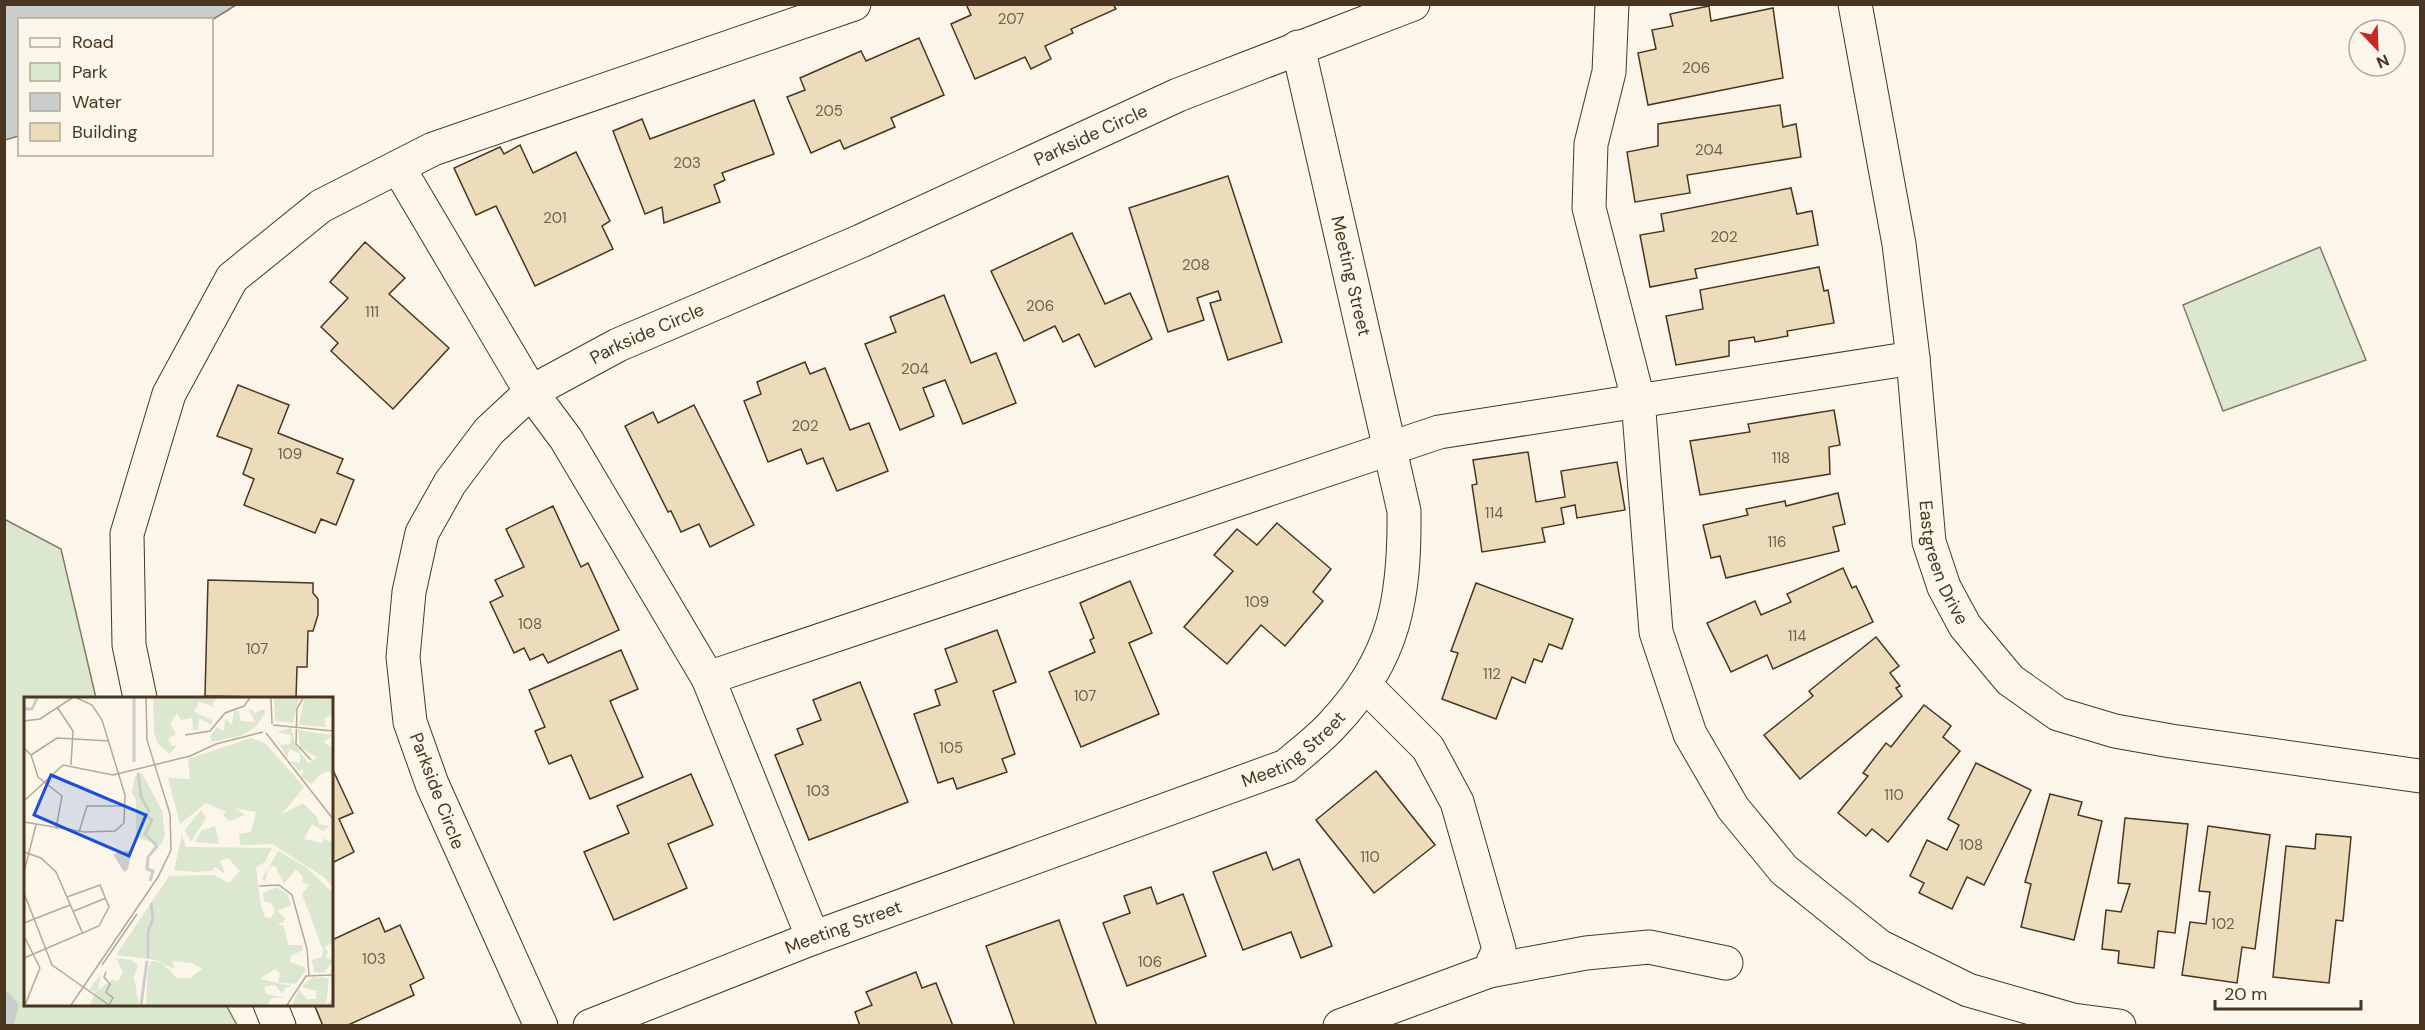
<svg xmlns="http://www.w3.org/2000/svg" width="2425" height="1030" viewBox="0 0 2425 1030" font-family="'DM Sans',sans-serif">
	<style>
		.green { fill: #dce7d0; stroke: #887966; stroke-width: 1.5 }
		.water { fill: #c9cecd; stroke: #887966; stroke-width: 1.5 }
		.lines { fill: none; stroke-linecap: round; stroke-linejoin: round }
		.stream { stroke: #c9cecd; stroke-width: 15 }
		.building { fill: #ecdcbc; stroke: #4a3520; stroke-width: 1.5 }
		.minor-casing { stroke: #4a3520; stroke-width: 35 }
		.minor { stroke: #fbf6e9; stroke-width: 33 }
		.labels { text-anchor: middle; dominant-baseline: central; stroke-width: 4.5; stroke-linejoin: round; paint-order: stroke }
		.number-label { font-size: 15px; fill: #725f47 }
		.street-label { font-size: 18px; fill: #4a3520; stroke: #fbf6e9 }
		.inset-river { fill: none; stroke: #c9cecd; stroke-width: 3 }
		.inset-road { fill: none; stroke: #b4a999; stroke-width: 1.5 }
		.view { fill: #1d4ed8; fill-opacity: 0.15; stroke: #1d4ed8; stroke-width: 3 }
		.inset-edge { fill: none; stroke: #4a3520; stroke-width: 3 }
	</style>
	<rect width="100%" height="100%" fill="#fbf6e9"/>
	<g class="green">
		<polygon points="2320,247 2366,360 2223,411 2183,305"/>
		<polygon points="4,519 61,549 96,698 26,698 26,1004 226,1005 237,1025 5,1025"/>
	</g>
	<polygon class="water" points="5,4 236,4 236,5 212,20 20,20 19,136 5,140"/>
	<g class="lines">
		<polyline class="stream" points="4,999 11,1006 6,1026"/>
	</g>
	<g class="building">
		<polygon points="966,4 1113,4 1116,9 1071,29 1073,33 1045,46 1051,59 1031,69 1025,57 975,79 951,24 971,15"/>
		<polygon points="1709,6 1711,21 1773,8 1783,78 1648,105 1638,53 1656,49 1652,30 1673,26 1670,14"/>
		<polygon points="919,38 944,95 891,118 895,127 844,149 840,140 811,153 787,97 805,90 800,78 861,51 866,61"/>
		<polygon points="754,100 774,154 722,173 725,180 714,185 720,202 664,223 662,207 645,214 613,131 642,119 650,139"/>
		<polygon points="1780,105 1783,127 1796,124 1801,157 1687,175 1690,193 1635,202 1627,152 1658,146 1658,124"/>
		<polygon points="520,145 533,173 576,152 610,221 602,226 613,249 535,286 496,206 476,215 454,168 500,147 504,154"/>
		<polygon points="1228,176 1282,342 1228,360 1210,303 1221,300 1218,291 1197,298 1204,320 1168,332 1129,208"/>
		<polygon points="1791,188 1797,214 1812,211 1818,245 1695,269 1697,278 1650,287 1640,235 1664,231 1661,214"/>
		<polygon points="1072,233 1105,304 1130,293 1152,339 1095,367 1079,334 1063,342 1055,326 1024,341 991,271"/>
		<polygon points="365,242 405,278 389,294 449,348 393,409 331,351 338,343 321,327 348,298 330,282"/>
		<polygon points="1819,267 1824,291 1828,290 1834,323 1787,331 1788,336 1755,342 1754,337 1729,341 1729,356 1676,365 1666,316 1703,309 1700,290"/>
		<polygon points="944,295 971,363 996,353 1016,403 963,424 945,380 923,388 934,416 900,430 865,344 896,332 890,317"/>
		<polygon points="805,362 810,374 825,368 850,430 869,423 888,471 837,491 823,458 807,464 801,449 768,462 744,401 761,394 757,382"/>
		<polygon points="238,385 289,405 278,433 343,459 337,473 354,480 336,525 321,519 315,533 244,505 254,479 243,474 252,449 217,436"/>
		<polygon points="694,405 754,525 710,547 699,524 681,532 671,511 668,512 625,426 653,412 658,423"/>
		<polygon points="1834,410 1840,445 1829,447 1830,474 1700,495 1690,441 1750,432 1748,424"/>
		<polygon points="1528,452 1536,502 1565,497 1561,471 1617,462 1625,510 1577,518 1575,505 1561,508 1564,524 1542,528 1545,542 1482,552 1472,485 1477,484 1473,460"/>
		<polygon points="1838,493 1845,524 1833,527 1839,551 1726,578 1720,556 1711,558 1703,525 1748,515 1746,509 1785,501 1786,506"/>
		<polygon points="553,506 581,567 588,563 619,630 548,663 543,654 530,660 524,648 514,653 490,602 503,596 495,580 524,567 506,529"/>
		<polygon points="1277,523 1331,569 1313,592 1323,601 1285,646 1261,625 1227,664 1184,627 1233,571 1214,555 1237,529 1257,545"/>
		<polygon points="1843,568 1852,588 1856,586 1873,622 1773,669 1767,655 1731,672 1707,623 1755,601 1761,615 1791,602 1787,594"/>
		<polygon points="208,580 313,583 313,593 318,599 318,615 313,631 308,631 307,667 297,667 296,698 205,696"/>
		<polygon points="1130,581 1152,633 1129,643 1159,714 1081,747 1049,672 1095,652 1090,640 1094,638 1080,603"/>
		<polygon points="1476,583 1573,619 1562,649 1549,644 1542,662 1534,659 1525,683 1512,677 1496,719 1442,699 1458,653 1451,651"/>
		<polygon points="997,630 1016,682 993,691 1015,754 1002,759 1007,772 957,789 953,778 938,783 914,714 940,705 935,690 957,682 945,649"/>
		<polygon points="1876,637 1899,666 1890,673 1900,686 1896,688 1902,696 1800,779 1764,735 1813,696 1809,691"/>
		<polygon points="621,650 638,689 610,701 643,777 590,799 571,755 549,764 535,731 545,727 529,690"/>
		<polygon points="860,682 908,802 809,840 775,755 803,744 797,729 821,720 813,700"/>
		<polygon points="1924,705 1951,726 1943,737 1960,751 1888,842 1872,829 1866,836 1838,813 1868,776 1863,773 1886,743 1891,747"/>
		<polygon points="1976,763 2031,790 1984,885 1967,877 1952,909 1919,893 1924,883 1910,876 1927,840 1947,850 1959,825 1948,819"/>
		<polygon points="332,768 353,813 339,819 354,852 332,863"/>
		<polygon points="1376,771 1435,845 1374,893 1316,820"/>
		<polygon points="691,774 713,825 668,844 687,888 614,920 584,852 629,833 617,806"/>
		<polygon points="2050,794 2082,802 2078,815 2102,821 2074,940 2021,927 2031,884 2025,882"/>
		<polygon points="2125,818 2188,824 2175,933 2158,931 2154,968 2118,963 2119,951 2102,949 2106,910 2121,912 2130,884 2118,883"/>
		<polygon points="2208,826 2270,835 2255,949 2242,947 2237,983 2182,975 2190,922 2206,924 2210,892 2199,891"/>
		<polygon points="2316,834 2351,837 2343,921 2336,920 2329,983 2273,977 2286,846 2315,849"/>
		<polygon points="1266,852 1273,870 1299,859 1332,946 1301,958 1291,932 1243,950 1213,872"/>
		<polygon points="1151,887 1157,904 1183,894 1206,956 1127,986 1103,923 1130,913 1124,896"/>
		<polygon points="379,918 385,932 400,925 424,978 410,985 414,995 346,1026 323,1026 314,1004 332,1004 332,940"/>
		<polygon points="1059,920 1097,1026 1015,1026 986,946"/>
		<polygon points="916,972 922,988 936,983 953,1026 860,1026 855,1012 872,1005 866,992"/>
	</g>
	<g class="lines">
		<g class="minor-casing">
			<g id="minor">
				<polyline points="1612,4 1609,72 1591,144 1589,208 1638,399 1656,632 1690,734 1733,808 1784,870 1879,946 1968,990 2073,1020 2119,1026"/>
				<path id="s1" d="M1855 4 1899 244 1913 358 1929 542 1944 587 1965 626 2010 680 2058 714 2115 731 2171 741 2420 776"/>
				<polyline points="398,167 531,392 566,439 708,678 813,938"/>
				<polyline points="708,678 1439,432 1913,358"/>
				<polyline points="140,698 129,645 127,534 169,394 232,278 321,206 433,149 854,4"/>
				<polyline points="1489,971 1586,953 1649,947 1726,963"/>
				<polyline points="270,1004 279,1026"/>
				<path id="s2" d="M541 1026 432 784 410 722 403 657 409 592 422 533 450 483 489 431 531 392 618 345 861 241 1178 95 1413 4"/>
				<path id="s3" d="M590 1026 813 938 1286 766C1302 752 1320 739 1334 723 1395 658 1405 598 1404 511L1298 47"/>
				<polyline points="1340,1026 1489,971 1499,949 1457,802 1428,748 1365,685"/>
			</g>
		</g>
		<use href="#minor" class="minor"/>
	</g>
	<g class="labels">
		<g class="number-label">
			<text x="1011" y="19">207</text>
			<text x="1696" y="68">206</text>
			<text x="829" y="111">205</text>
			<text x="1709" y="150">204</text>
			<text x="687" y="163">203</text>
			<text x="555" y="218">201</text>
			<text x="1724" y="237">202</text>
			<text x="1196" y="265">208</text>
			<text x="1040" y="306">206</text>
			<text x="372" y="312">111</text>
			<text x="915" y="369">204</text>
			<text x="805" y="426">202</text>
			<text x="290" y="454">109</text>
			<text x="1781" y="458">118</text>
			<text x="1494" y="513">114</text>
			<text x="1777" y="542">116</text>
			<text x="1257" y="602">109</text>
			<text x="530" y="624">108</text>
			<text x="1797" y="636">114</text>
			<text x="257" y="649">107</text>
			<text x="1492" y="674">112</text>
			<text x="1085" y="696">107</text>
			<text x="951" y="748">105</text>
			<text x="818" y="791">103</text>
			<text x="1894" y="795">110</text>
			<text x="1971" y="845">108</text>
			<text x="1370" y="857">110</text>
			<text x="2223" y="924">102</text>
			<text x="374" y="959">103</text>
			<text x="1150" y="962">106</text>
		</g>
		<g class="street-label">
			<text stroke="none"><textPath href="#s2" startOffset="1318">Parkside Circle</textPath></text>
			<text transform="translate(1351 276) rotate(77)">Meeting Street</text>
			<text stroke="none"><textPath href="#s2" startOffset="832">Parkside Circle</textPath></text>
			<text stroke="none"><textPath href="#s1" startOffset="567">Eastgreen Drive</textPath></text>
			<text stroke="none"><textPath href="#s3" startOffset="758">Meeting Street</textPath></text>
			<text transform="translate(437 791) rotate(69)">Parkside Circle</text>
			<text stroke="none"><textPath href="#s3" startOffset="272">Meeting Street</textPath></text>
		</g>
	</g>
	<g transform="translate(24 697)">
		<rect width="309" height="309" fill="#fbf6e9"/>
		<path d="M129 1H193L188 7 192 10 175 5 170 15 188 23V28L175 21 174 33H169L168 21 157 23 153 16 146 27 152 37 144 42 148 49 153 48 146 57 134 47 130 35ZM250 1H275L269 26 251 24ZM309 1V17L300 22 302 30 275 28 280 2ZM224 11 231 16 238 12 242 14 232 30 216 39 188 45 186 39 193 30 200 34 201 21 208 28 210 14H215L217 24 231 25ZM267 31 272 49 284 66 293 60 276 51 274 33 308 38 300 45 309 51 308 78 304 74 297 77 287 87 277 80 280 72 275 74 266 64 276 66V57L266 52 263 61 251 39 257 48 266 47 267 38 253 35ZM227 41 241 46 280 90 258 117 279 106 293 120 295 127 306 129 299 134 288 127 280 142 299 146V138L301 143 308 144 309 191 301 181 248 147 216 148 215 137 227 135 232 115 211 111 221 118 206 124 199 118 202 115 182 106 156 127 144 81 166 82 164 62ZM118 76 138 114 141 138 137 148 117 142 112 136V103L108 96 111 79ZM177 113 182 121 167 145 161 133ZM191 129 195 147 171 145 177 134ZM158 138 162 150 248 151 241 165 232 170 237 209 241 220 247 221 251 213 248 207 240 204 239 196 252 190 264 198 267 208 253 214 261 221 259 226 253 227 260 229 264 248H278L279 253 267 259 266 265 281 270 282 274 271 287 254 285 256 276 251 272 236 282 268 289 261 291 258 297 251 288 240 290 242 297 261 301H248L243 308H122L124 271 128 264 138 266 153 281H166L178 272 168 266 148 264 151 270 148 271 132 263 92 258 145 179 190 178 205 186 216 174 204 161 196 164 201 177 191 170 188 174 170 175 150 173ZM254 154 282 170 308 195 309 246 300 250 304 255 301 260 309 264 300 276 290 275 288 263 298 260 299 253 278 197 285 188 278 185 279 180 272 172 260 187 251 169 245 170 241 185 238 182ZM92 261 107 263 114 268 110 280 115 308H66L71 295 65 293 77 277 74 293 88 283 94 284 99 275ZM289 280 305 281 302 307 309 303V308H268L275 292 283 302H292V294L277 290Z" fill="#dce7d0"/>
		<path d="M108 153 104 172 100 175 89 157Z" fill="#c9cecd"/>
		<path class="inset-river" d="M0 12H8L13 1M110 65V1M114 76 117 100 125 114 122 119 128 123 121 137 133 149 124 160 123 172 129 174 126 184M124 261V234L129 222 127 206M117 308 123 264"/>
		<path class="inset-road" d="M247 1 248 27M279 1 273 12 272 47 287 63M33 10 49 34 47 68M0 24 16 22 48 1M249 28 309 34M242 36 309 122M161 38 186 34 201 16 220 9 226 1M0 51 7 58 14 80 38 99 32 132M7 58 33 41 85 44M0 104 39 68 89 78 166 59 192 47 239 35M0 125 61 135 91 134 100 126 101 98 78 23 68 8 53 1M55 135 63 109H101M0 155 17 161 32 175 59 237M0 175 12 128M235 189 255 188 268 198 283 252 285 278M0 196 28 268 85 308M50 214 82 201M0 226 46 208M0 239 16 271M0 261 75 229 85 210 76 188 43 200M78 268 113 217M82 275 80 280 86 287 82 295 89 301 85 308M1 308 16 271M47 308 134 180 147 153 146 117 123 43 122 1M263 308 282 279 309 278"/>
		<path class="view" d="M27 78 122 118 105 159 10 118Z"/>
		<rect width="309" height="309" class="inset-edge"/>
	</g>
	<rect width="2425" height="1030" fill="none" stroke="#4a3520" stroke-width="12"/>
	<rect x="18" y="18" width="195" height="138" fill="#fbf6e9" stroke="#b4a999" stroke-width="1.5"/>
	<rect x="30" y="38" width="30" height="9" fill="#fbf6e9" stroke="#b4a999" stroke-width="1.5"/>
	<text x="72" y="48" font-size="18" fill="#4a3520">Road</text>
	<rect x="30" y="63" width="30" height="18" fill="#dce7d0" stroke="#b4a999" stroke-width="1.5"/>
	<text x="72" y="78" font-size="18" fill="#4a3520">Park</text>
	<rect x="30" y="93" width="30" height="18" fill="#c9cecd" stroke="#b4a999" stroke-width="1.5"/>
	<text x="72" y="108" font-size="18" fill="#4a3520">Water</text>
	<rect x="30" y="123" width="30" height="18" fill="#ecdcbc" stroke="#b4a999" stroke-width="1.5"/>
	<text x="72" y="138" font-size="18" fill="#4a3520">Building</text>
	<g transform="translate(2377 48) rotate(157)"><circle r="28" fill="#fbf6e9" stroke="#b4a999" stroke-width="1.5"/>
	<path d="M0-4.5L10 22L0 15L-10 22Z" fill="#c62828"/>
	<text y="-9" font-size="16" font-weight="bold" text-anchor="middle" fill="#4a3520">N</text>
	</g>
	<path d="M2215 1000v9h146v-9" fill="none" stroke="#4a3520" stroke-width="3"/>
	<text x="2224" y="1000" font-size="18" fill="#4a3520" stroke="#fbf6e9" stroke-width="4.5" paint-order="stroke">20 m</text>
</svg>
